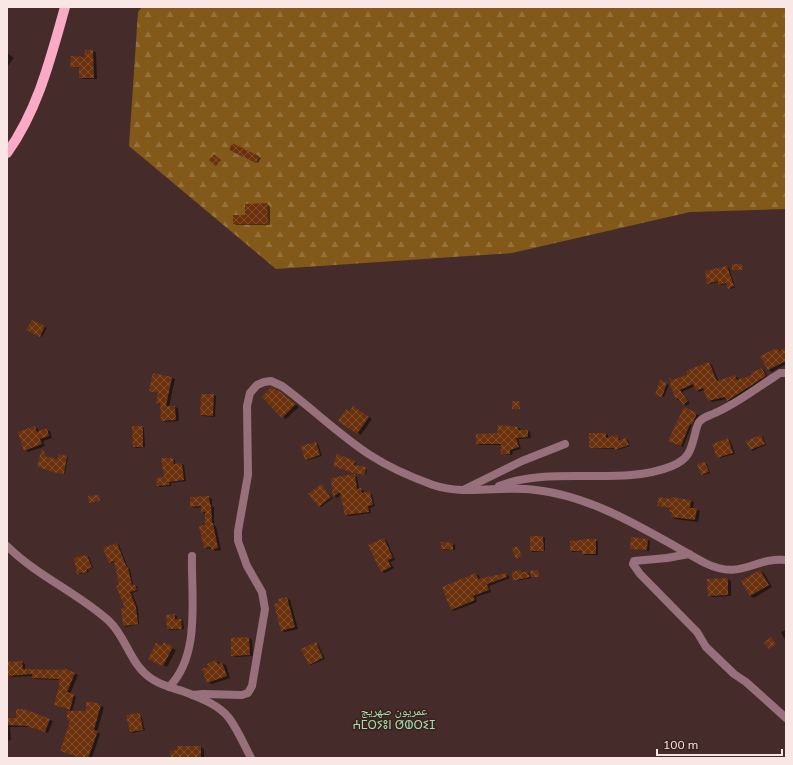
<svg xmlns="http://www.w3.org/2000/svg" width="793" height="765" viewBox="0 0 793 765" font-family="Mulish,'Noto Naskh Arabic','Noto Sans Tifinagh',sans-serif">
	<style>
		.forest { fill: url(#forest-firs) }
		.shadow { fill: #0007 }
		.building { fill: url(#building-cross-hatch) }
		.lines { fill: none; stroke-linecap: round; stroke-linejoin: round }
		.minor { stroke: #97707c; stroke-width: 8 }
		.primary { stroke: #faaac4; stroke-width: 10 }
		.labels { text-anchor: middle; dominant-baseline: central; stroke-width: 3.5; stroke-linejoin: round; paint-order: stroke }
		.quarter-label { font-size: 12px; fill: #a2e2ab; stroke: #3b2220 }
	</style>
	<defs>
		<pattern id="forest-firs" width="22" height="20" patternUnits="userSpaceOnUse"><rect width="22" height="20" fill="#83591a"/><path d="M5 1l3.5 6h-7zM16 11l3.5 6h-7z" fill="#95713b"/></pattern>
		<pattern id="building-cross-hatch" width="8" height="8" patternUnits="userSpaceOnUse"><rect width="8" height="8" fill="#6b310d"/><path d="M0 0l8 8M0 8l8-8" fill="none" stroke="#814f30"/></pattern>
	</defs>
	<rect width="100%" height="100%" fill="#452c2a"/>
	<polygon class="forest" points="142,7 786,7 786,209 690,212 512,253 276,269 129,146 138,12"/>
	<g class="shadow">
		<polygon points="86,51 93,51 96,52 97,79 83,79 80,77 80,68 71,66 86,58"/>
		<polygon points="7,53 14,58 7,67"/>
		<polygon points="233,145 261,158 258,163 230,150"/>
		<polygon points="267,204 270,206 270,225 236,225 234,223 246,216 246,205"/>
		<polygon points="727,267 729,268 735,287 731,289 727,284 721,285 719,282 710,284 708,283"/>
		<polygon points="33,321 47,328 42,337 28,330"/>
		<polygon points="786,348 786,364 772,372 769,370 777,349 781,351"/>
		<polygon points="709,363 712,365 719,382 735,376 738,378 739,380 753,376 762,369 765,371 768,378 730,402 727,399 712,402 709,400 705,389 699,392 697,390 695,386 682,392 690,403 686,406 684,404 676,398 673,381 689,376"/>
		<polygon points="172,378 175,379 169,407 175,407 178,408 179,421 165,422 162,420 160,405 157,403 159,393 151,390"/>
		<polygon points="667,384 669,385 664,397 658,395"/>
		<polygon points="283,394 299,407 286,419 283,417"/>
		<polygon points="214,395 216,396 215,417 203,416 201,415"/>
		<polygon points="353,407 372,419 361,435 339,421 349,413"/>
		<polygon points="684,408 699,415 694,426 692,425 683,447 671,442"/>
		<polygon points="7,427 8,428 8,444 7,444"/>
		<polygon points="35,427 38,429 39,432 46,430 50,431 52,438 43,441 45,446 43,447 28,452 25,450"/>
		<polygon points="142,427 144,428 145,447 136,448 134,447"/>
		<polygon points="518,428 521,429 520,431 528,431 530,432 531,438 518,439 521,449 513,451 512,455 504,454 502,453 502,445 480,445 477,443 498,434"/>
		<polygon points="590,434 606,434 608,435 608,439 617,436 619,437 621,441 626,439 628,440 630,446 618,450 616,449 592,448 590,447"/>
		<polygon points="761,436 763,437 766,445 752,451 750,449"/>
		<polygon points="728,439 730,440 735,454 720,458 718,457"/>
		<polygon points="316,443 318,444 322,456 308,460 306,459"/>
		<polygon points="43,451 48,458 58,460 68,457 65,474 54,472"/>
		<polygon points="172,459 175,460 175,465 182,464 184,465 186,481 171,483 171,486 160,487 158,486 165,478"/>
		<polygon points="354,462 356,463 355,467 367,469 366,475 356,473 336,467"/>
		<polygon points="705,463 707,464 710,473 704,475 702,474"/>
		<polygon points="354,475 357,477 359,489 364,491 364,493 370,492 372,494 375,506 370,508 371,513 349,516 346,515 342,494 337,498 334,496 332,478"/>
		<polygon points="321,485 333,498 321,507 319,506"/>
		<polygon points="209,497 212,499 212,506 214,507 214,525 216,526 221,550 215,551 212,548 207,549 205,548 206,526 205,514 202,512 202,507 194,508 191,506"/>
		<polygon points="672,498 691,501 694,502 693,509 700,511 698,522 675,519 672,517 673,512 670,511 671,509 658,505 672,500"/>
		<polygon points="531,537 543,537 545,538 545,551 533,552 531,551"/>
		<polygon points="384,539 387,541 395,560 390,562 394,568 385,573 382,571"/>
		<polygon points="583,540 598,541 598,555 585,555 583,553 583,551 573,552 571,551 583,541"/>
		<polygon points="648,540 650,541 649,551 631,548"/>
		<polygon points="442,543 453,544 455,545 455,550 444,550 442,549"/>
		<polygon points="117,544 119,545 128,568 130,569 133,585 137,586 138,591 132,593 138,608 139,624 126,627 124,626 127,609 116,562 111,563 109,562"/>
		<polygon points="87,556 89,557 93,568 88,570 89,572 80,574 78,573"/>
		<polygon points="522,571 529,573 531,578 516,581 514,580"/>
		<polygon points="760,571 764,573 772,587 754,598 750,596"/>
		<polygon points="476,574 479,576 480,579 506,574 509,576 510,578 489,586 491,592 476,597 477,602 454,611 451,609"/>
		<polygon points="727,579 731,581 731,596 712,597 709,595"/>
		<polygon points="287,598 290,600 298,629 285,632 281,630 280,603"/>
		<polygon points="174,615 177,616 177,620 183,621 184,629 170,630 168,629"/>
		<polygon points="786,630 786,642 781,632"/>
		<polygon points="249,638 252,640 253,656 236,657 232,655"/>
		<polygon points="316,643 318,644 325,659 311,665 309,664"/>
		<polygon points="165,644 176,650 167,667 150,658 163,648"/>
		<polygon points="216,661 226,665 230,678 212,684 208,682 209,667"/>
		<polygon points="22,662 25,664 25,670 63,671 64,669 78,675 70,694 76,697 72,711 55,705 61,683 60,680 35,679 33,677 33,676 12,677 9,675"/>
		<polygon points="93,703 104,707 97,732 100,734 92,758 81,758 61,751"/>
		<polygon points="24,710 53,721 48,733 31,727 10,727 11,740 7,741 7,719 17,719"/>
		<polygon points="139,714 141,715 145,730 133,733 131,732"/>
		<polygon points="201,747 204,749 204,757 207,758 172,758"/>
	</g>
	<g class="building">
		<polygon points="85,50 93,50 94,78 79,78 79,67 70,67 71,56 85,57"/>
		<polygon points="232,143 259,156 256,163 229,150"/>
		<polygon points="214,154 221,160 216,166 209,160"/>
		<polygon points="267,203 268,224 233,224 233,215 245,215 245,204"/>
		<polygon points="732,264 742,264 743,270 732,270"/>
		<polygon points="727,266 734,286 728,289 726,283 718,285 718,281 707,284 705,271"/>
		<polygon points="32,320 45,326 40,337 26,330"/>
		<polygon points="786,347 786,361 768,370 760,356 777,348 779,351"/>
		<polygon points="709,362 717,381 735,375 737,380 752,375 751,373 762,368 766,376 727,401 725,397 708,401 703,388 696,391 693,384 680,390 688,401 683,405 678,398 676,399 673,392 670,386 671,385 669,377 672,380 687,375 686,371"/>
		<polygon points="153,373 172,377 166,406 175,406 176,420 161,421 160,404 156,403 158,393 149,391"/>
		<polygon points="660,380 667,383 662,397 655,395"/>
		<polygon points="271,387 279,391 296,404 282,418 262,397"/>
		<polygon points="201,394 214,394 213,416 200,415"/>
		<polygon points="512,401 519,401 520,409 512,409"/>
		<polygon points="353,406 369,417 357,434 338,421 346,409 349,412"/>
		<polygon points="684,407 697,413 692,425 690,424 681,446 668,441"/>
		<polygon points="498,425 518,427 518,430 528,430 528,437 516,438 519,447 510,450 510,454 501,454 501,444 476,444 476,434 497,433"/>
		<polygon points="35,426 37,432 47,428 49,436 40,439 42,444 39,445 24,451 18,432"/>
		<polygon points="132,426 143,426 143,447 133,447"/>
		<polygon points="589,433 606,433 606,438 618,435 619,440 626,438 629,445 615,450 614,448 589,448"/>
		<polygon points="761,435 765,444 750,450 746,441"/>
		<polygon points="728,438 733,453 717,458 712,444"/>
		<polygon points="316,442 320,455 305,460 301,446"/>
		<polygon points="42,449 47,457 58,459 58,454 67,456 64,474 52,472 37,466"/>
		<polygon points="337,454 355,461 354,465 366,467 365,475 353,473 333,466"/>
		<polygon points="161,458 173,458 174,464 182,463 184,480 169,482 170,485 157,486 156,478 164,477"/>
		<polygon points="705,462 709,472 701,475 697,464"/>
		<polygon points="355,474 357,489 361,488 362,493 370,491 373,505 368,506 369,512 345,515 340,492 333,497 331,478"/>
		<polygon points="321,484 331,497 319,507 308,494"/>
		<polygon points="99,495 100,501 89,503 88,496"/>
		<polygon points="209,496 210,504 211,504 212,523 213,523 218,548 212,550 211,547 204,548 199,526 205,525 205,512 201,513 201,506 190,507 190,497"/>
		<polygon points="659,497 671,499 671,497 691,500 690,508 697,508 695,520 671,517 672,512 669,512 670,508 657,506"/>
		<polygon points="530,536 543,536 544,551 530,551"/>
		<polygon points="631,537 648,539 647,550 630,549"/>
		<polygon points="384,538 393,558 388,560 391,567 381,572 368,545"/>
		<polygon points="582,539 596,539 596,554 582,554 582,551 570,551 570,541 582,540"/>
		<polygon points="441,542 453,543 453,550 441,549"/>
		<polygon points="117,543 127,568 128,567 132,585 135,584 137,590 130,592 136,607 138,624 133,625 123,626 121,608 125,608 116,586 119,584 114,561 109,563 103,548"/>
		<polygon points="516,547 518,547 522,556 516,559 512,548"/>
		<polygon points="87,555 92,568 87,569 87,572 77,574 74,558"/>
		<polygon points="522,570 522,572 527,571 530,577 513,581 512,572"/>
		<polygon points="538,570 539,577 531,577 530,571"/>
		<polygon points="760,570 769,585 750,596 741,581"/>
		<polygon points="476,573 478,579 506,573 507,577 487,584 489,590 473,596 475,600 451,610 442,587"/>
		<polygon points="728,578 728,595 708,596 707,579"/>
		<polygon points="287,597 295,627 281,631 274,604 279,603 278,599"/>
		<polygon points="175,614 175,619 181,619 182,629 167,629 166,615"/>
		<polygon points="249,637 250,655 231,656 231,638"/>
		<polygon points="771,637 776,644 769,649 764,643"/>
		<polygon points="164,642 173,647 163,666 148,659 156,643 162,646"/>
		<polygon points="316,642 323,658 309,665 301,649"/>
		<polygon points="216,660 218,664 222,662 227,676 207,683 202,669 208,667 207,664"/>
		<polygon points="22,661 23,669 63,670 64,668 75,673 67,692 74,694 70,710 54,705 60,683 58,682 59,679 32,678 32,674 8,676 7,662"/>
		<polygon points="86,702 93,702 101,705 94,730 98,731 88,758 81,758 60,751 70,721 67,720 67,711 86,711"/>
		<polygon points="16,709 24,709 50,719 45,732 27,726 7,725 7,718 16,718"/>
		<polygon points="140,713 143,730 130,732 126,715"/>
		<polygon points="177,746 201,746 201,758 171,758 170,751 177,750"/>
	</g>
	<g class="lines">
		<g class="minor">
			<path d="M499 486C552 465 621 487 672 466 689 459 691 450 695 434 696 430 697 425 699 422 703 417 709 416 715 413 736 404 755 389 774 377L780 373H786"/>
			<polyline points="465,489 522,461 565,444"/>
			<path d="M7 546C37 576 78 593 109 621 127 638 130 665 152 679 162 686 174 688 185 692 200 698 219 705 229 718 238 730 244 745 251 758"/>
			<polyline points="689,554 667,558 634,561 633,564 640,574 697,632 706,647 734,674 746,682 786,718"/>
			<path d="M169 687C201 655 191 597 192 556"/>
			<path d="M193 695 203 694 242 695 248 693 252 686 265 609 262 592 247 566 238 541V531L248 475 247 406 250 393 257 385 264 382 271 381 282 386C312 408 339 435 370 455 390 468 411 477 433 485 466 496 502 485 536 490 597 497 652 534 705 563 742 581 753 557 786 560"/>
		</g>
		<path class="primary" d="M7 153C38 110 51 57 65 7"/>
	</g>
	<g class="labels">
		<g class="quarter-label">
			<text x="394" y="710">عمريون صهريج<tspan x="394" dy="14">ⵄⵎⵔⵢⵓⵏ ⵚⵀⵔⵉⵊ</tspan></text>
		</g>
	</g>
	<rect width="793" height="765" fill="none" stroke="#f8e7e5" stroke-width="16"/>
	<path d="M657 749v6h125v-6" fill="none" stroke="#f8e7e5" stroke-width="2"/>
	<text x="663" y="749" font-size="12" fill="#f8e7e5" stroke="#3b2220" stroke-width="3" paint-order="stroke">100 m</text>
</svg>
